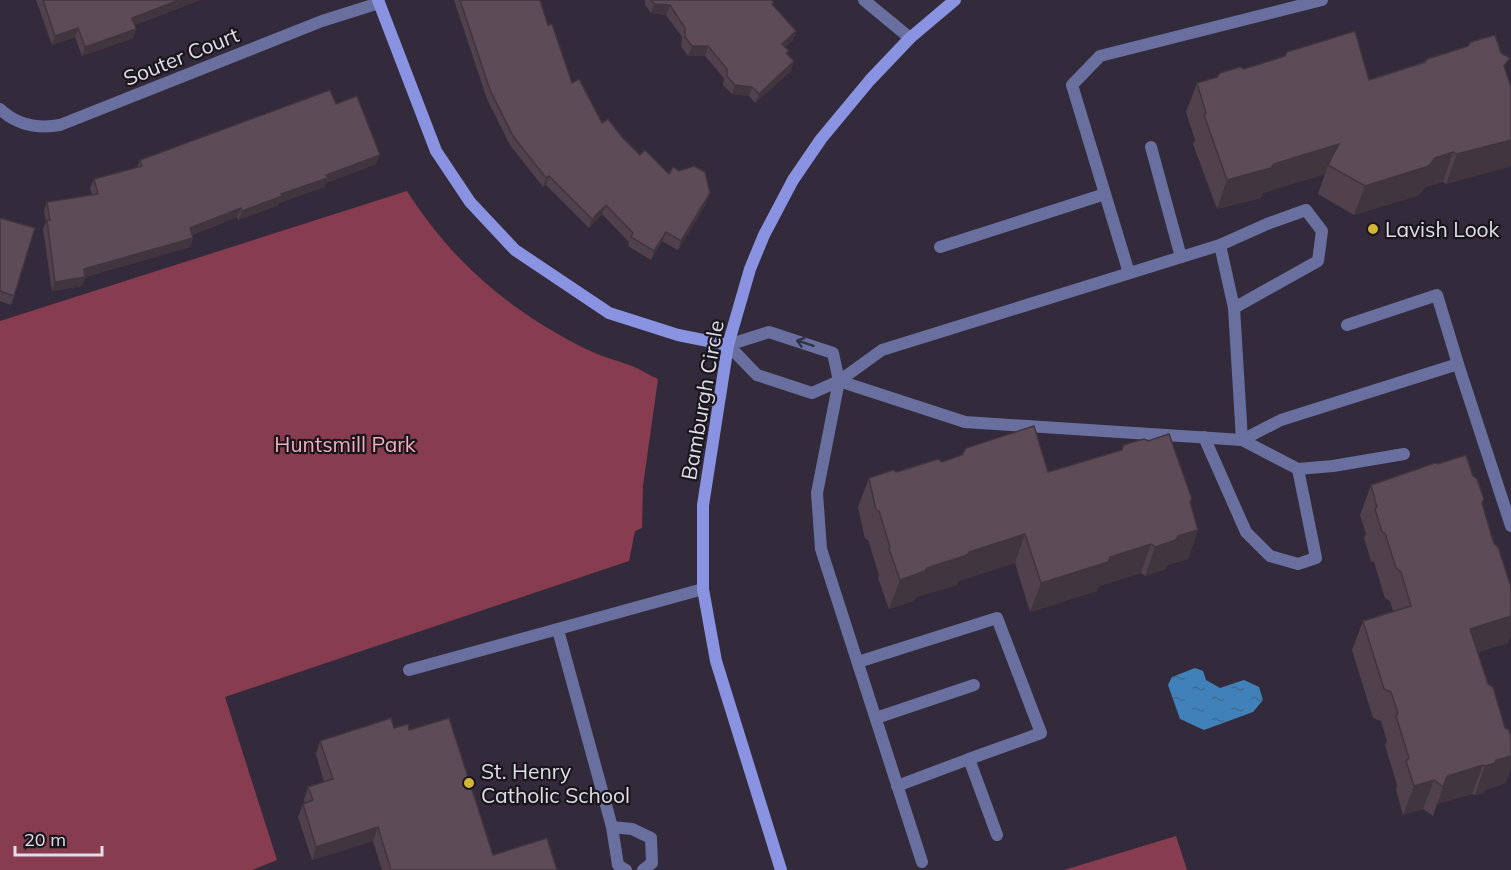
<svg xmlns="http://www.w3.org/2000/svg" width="1511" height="870" viewBox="0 0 1511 870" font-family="Mulish,sans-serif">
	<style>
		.green { fill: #883c4f }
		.water { fill: url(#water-ripples) }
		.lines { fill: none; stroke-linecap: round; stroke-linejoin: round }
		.lane { stroke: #6970a0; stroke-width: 12 }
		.street { stroke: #6970a0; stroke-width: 12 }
		.secondary { stroke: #8993e1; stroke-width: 12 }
		.wall { fill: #50414c }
		.shaded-wall { fill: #41353e }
		.building { fill: #5d4c58; stroke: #41353e; stroke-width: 1.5 }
		.oneway { stroke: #313144 }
		.poi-dot { fill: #d3b635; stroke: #19161d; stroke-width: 2 }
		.labels { text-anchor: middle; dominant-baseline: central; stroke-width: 4.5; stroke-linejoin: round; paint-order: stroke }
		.street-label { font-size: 21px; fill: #e1dce6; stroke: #19161d }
		.poi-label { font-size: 21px; fill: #e1dce6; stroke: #19161d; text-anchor: start }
		.park-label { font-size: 21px; fill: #f2acba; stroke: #19161d }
	</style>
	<defs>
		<pattern id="water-ripples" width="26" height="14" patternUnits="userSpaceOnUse" patternTransform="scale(1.5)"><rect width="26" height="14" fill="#4181ba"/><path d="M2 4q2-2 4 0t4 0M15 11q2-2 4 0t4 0" fill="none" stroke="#426b91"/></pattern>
	</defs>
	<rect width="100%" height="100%" fill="#332b3b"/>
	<g class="green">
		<path d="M407 191C451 260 505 307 578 345 594 354 612 359 629 365 639 368 648 375 658 379L643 486 642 528 635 531 629 561 225 697 277 860 252 870H0V321Z"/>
		<polygon points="1176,836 1187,870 1064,870"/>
	</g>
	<polygon class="water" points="1195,668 1203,671 1206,680 1220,688 1244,680 1259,687 1263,700 1253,712 1204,730 1180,719 1168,685 1172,677"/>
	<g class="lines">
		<g class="lane">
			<polyline points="1151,147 1181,257"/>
			<polyline points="1220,245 1234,308 1242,440"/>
			<polyline points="940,247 1105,194"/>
			<polyline points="1129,273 1072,85 1100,56 1322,0"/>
			<polyline points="1347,325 1437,295 1458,364"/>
			<polyline points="839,381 965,422 1242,440 1298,469 1333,466 1404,454"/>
			<polyline points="1204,437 1246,532 1270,556 1298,564 1316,558 1298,469"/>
			<polyline points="1242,440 1281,420 1458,364 1511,526"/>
			<polyline points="558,630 612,827 618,865 626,870"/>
			<polyline points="858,662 997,618 1041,733 969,759"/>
			<polyline points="409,670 703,589"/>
			<polyline points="876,718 974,685"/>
			<polyline points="897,786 969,759 997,835"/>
			<polyline points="612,827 632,829 651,838 652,863 643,870"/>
			<polyline points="922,862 821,549 817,493 839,381 833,353 769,332 728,345 757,375 812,393 839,381 882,350 1220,245 1267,224 1306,210 1322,231 1318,261 1234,308"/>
		</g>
		<g class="street">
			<polyline points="864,0 910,38"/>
			<path d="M0 109C17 125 37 129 60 125L322 21 379 3"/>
		</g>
		<g class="secondary">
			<polyline points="378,0 436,151 470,202 515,250 609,313 678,335 728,345"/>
			<polyline points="781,870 716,661 703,589 703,505 728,345 750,269 764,235 793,180 821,139 870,80 910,38 955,0"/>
		</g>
	</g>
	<g class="wall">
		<polygon points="36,0 200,0 135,25 136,29 133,38 82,56 75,37 52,45"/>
		<polygon points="454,0 540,0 548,25 572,83 602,123 622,137 640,155 669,174 707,202 678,250 662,241 651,260 628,246 629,242 602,214 589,228 546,185 543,187 510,145 487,99"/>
		<polygon points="645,0 772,0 773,6 796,31 793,40 785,47 789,51 787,54 791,71 755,103 749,96 732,94 723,85 724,78 705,56 688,56 681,46 682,37 666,15 651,13 645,5"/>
		<polygon points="1244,69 1369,80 1505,69 1511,87 1511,166 1446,184 1443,182 1425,187 1419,195 1354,215 1318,194 1325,174 1263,193 1261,198 1217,209 1193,144 1195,140 1186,112 1197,83"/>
		<polygon points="336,104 376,164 326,183 324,187 279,203 279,205 238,220 237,217 192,235 193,238 190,247 85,277 82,286 52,291 43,229 46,222 44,211 47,202 92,195 90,188 94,179 137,168 140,160"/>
		<polygon points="0,218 14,296 11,305 0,301"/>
		<polygon points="942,462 1048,472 1190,503 1198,530 1188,559 1167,565 1166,569 1145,576 1141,573 1099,586 1097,591 1030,612 1015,563 958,581 957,585 916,597 914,601 889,609 878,578 879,575 868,540 865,539 858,507 869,478"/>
		<polygon points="1473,476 1484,499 1482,504 1508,643 1478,652 1506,783 1485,790 1484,793 1475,795 1472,794 1437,804 1433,816 1423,809 1403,815 1396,790 1397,785 1385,745 1387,741 1381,721 1373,718 1352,650 1363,621 1393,612 1390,601 1385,598 1374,562 1371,561 1364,538 1366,534 1360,515 1371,485"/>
		<polygon points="394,728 409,730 493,855 557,870 382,870 373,841 312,860 298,817 303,804 305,803 304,800 308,787 324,782 316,754 320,741"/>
	</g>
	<g class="shaded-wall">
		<polygon points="179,0 200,0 129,27 132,18"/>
		<polygon points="654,4 670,5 666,15 651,13"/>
		<polygon points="78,28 75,37 52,45 55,36"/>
		<polygon points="136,29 133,38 82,56 85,47"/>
		<polygon points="796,31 793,40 779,53 782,44"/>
		<polygon points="692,46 708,46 705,56 688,56"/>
		<polygon points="794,61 791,71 755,103 759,94"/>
		<polygon points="735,85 752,87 749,96 732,94"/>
		<polygon points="1511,140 1511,166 1446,184 1457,154"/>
		<polygon points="1339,144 1328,165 1325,174 1263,193 1261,198 1217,209 1227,180"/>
		<polygon points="1453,152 1443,182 1425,187 1419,195 1354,215 1365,186 1435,158"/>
		<polygon points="380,155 376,164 326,183 324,187 279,203 279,205 238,220 242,211 326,175"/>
		<polygon points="549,176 546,185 543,187 546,178"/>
		<polygon points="710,193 707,202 678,250 681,241"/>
		<polygon points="606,205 602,214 589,228 592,219"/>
		<polygon points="241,208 237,217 186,237 190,228"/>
		<polygon points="666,232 662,241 651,260 654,251"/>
		<polygon points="193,238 190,247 84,277 85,277 82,286 52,291 55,282 84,269"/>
		<polygon points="1198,530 1188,559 1167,565 1166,569 1145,576 1155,547 1178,536"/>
		<polygon points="1025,534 1015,563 958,581 957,585 916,597 914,601 889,609 900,580 927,568 969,552"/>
		<polygon points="1151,544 1141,573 1099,586 1097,591 1030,612 1041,583 1110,557"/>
		<polygon points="1511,616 1511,636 1508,643 1460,658 1470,629"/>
		<polygon points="1511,756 1511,769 1506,783 1485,790 1484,793 1475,795 1485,766 1496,760"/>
		<polygon points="1483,765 1472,794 1437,804 1447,776"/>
		<polygon points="1434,780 1423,809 1403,815 1414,786"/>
		<polygon points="378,827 373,841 312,860 316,847"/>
	</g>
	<g class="building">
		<polygon points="43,0 179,0 132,18 136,29 85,47 78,28 55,36"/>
		<polygon points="460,0 540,0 548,25 552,24 572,83 579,79 602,123 608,119 622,137 640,155 645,150 669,174 673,167 679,171 694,166 705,172 710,193 681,241 666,232 654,251 631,237 633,233 606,205 592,219 549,176 546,178 513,136 490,90"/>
		<polygon points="651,0 772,0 774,3 772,4 796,31 782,44 789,51 786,53 794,61 759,94 752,87 735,85 727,76 727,69 708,46 692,46 685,37 685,28 670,5 654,4"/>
		<polygon points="1355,31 1369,80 1425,62 1427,59 1468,46 1471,42 1495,35 1501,53 1510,58 1504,66 1511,87 1511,140 1457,154 1453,152 1435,158 1429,166 1365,186 1328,165 1339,144 1274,164 1271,168 1227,180 1204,115 1206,113 1197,83 1217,77 1220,73 1240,67 1244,69 1285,56 1287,52"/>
		<polygon points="330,90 336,104 357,96 380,155 326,175 328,178 281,194 282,196 242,211 241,208 190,228 193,238 84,269 85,277 55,282 47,220 50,220 47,202 98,194 94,179 142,166 140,160"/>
		<polygon points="0,218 35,228 14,296 0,291"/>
		<polygon points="1034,426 1048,472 1122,450 1123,445 1144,439 1148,441 1169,434 1192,499 1190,502 1198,530 1178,536 1176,540 1155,547 1151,544 1110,557 1108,562 1041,583 1025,534 969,552 967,555 927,568 925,571 900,580 889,549 890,547 879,511 876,510 869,478 893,470 897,472 938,459 942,462 962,455 966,448"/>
		<polygon points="1466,455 1473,476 1477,479 1484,499 1482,503 1494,544 1498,547 1511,587 1511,616 1470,629 1488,684 1493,687 1505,728 1509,730 1511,737 1511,756 1496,760 1495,763 1485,766 1483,765 1447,776 1443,787 1434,780 1414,786 1406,761 1409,758 1396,716 1398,713 1391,692 1384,689 1363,621 1411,606 1401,572 1396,568 1385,533 1382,532 1375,509 1377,507 1371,485 1435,463 1438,464"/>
		<polygon points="391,718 394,728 408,724 409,730 449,718 493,855 547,838 557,870 391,870 378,827 316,847 303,804 313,800 308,787 333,779 320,741"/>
	</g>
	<defs><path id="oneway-shaft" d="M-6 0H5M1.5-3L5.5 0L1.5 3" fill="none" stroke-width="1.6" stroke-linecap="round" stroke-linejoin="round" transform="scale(1.5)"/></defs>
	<use class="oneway" href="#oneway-shaft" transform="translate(805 343) rotate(-162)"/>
	<g class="poi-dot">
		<circle cx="1373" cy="229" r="6"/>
		<circle cx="469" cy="783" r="6"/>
	</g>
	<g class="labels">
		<g class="street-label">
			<text transform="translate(181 56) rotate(-22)">Souter Court</text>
			<text transform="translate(702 400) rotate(-80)">Bamburgh Circle</text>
		</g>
		<g class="poi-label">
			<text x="1385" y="229">Lavish Look</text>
			<text x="481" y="771">St. Henry<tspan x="481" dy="24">Catholic School</tspan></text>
		</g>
		<g class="park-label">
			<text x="345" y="444">Huntsmill Park</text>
		</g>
	</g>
	<path d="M15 846v9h87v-9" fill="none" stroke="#e1dce6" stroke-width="3"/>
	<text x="24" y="846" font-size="18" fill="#e1dce6" stroke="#19161d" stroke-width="4.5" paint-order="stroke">20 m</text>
</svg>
